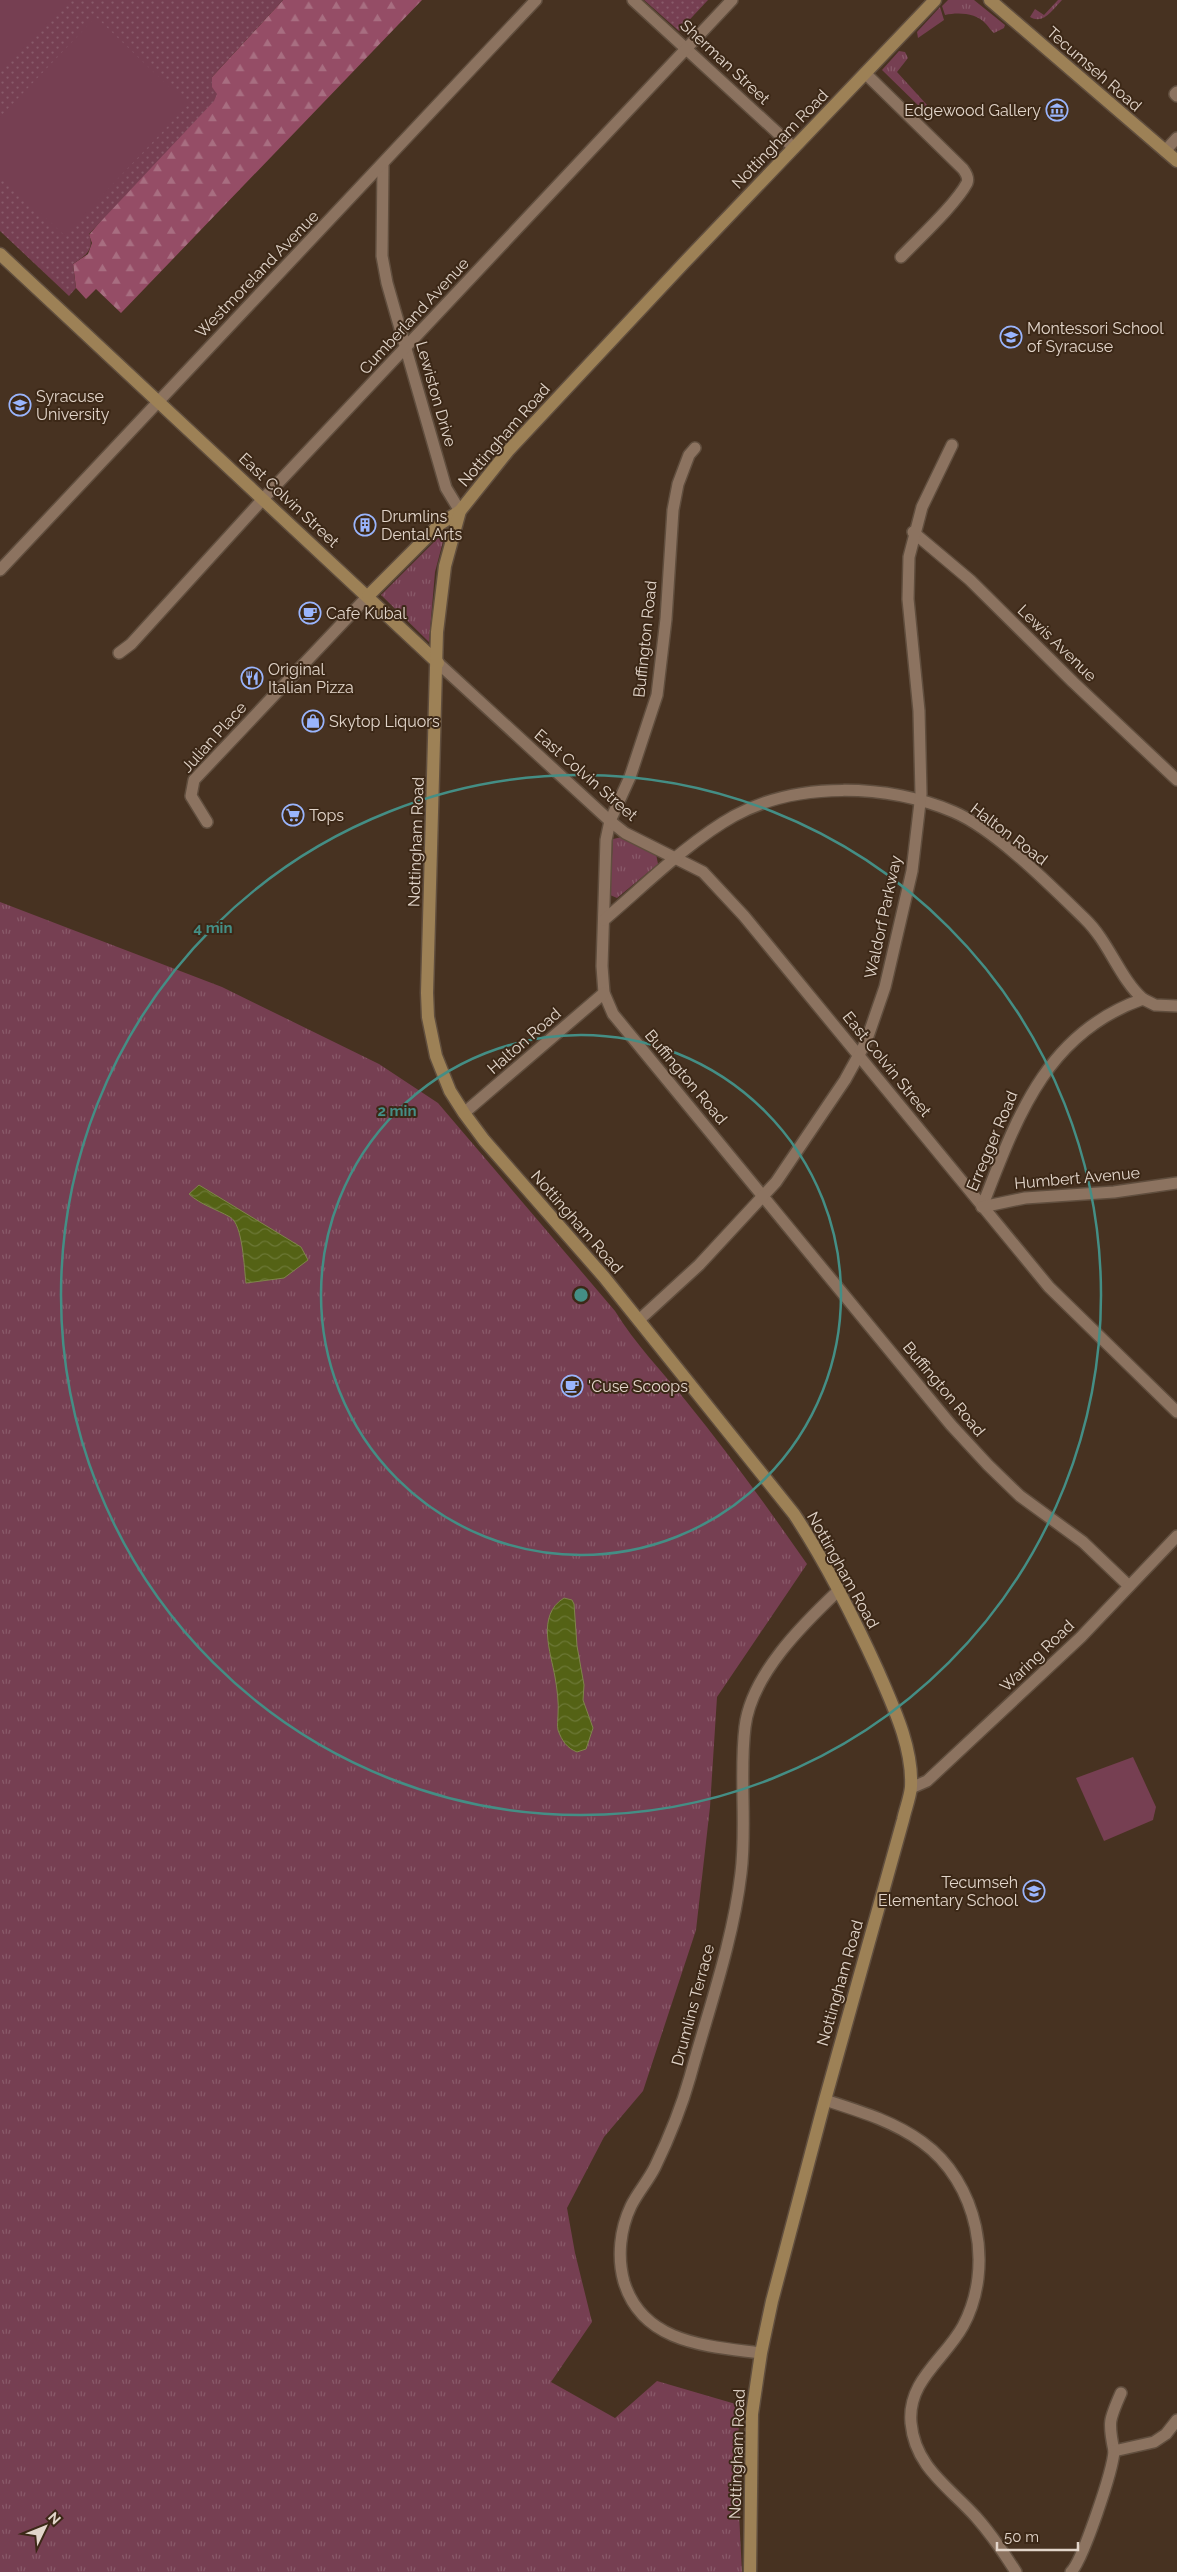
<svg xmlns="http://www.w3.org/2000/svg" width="1177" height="2572" viewBox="0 0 1177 2572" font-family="Raleway,sans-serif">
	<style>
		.grass { fill: url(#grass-tufts) }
		.forest { fill: url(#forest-firs) }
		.park { fill: url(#park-dots) }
		.pitch { fill: #763f52 }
		.water { fill: url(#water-waves); stroke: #7f844b }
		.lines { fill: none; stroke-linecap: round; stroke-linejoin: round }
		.street-casing { stroke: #604e3e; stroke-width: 14 }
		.secondary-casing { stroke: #604e3e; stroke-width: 15 }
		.street { stroke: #8c7360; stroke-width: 11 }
		.secondary { stroke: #9d8156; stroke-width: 12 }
		.ring { fill: none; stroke: #448e85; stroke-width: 2.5 }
		.labels { text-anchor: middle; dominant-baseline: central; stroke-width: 4; stroke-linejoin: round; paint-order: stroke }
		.street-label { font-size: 16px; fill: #e2d5ca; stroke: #3c2817 }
		.poi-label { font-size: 16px; fill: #e2d5ca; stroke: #3c2817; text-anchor: start }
		.centre { fill: #448e85; stroke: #3c2817; stroke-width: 2.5 }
		.ring-label { font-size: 15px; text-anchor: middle; font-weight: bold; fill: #448e85; stroke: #3c2817; stroke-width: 4; stroke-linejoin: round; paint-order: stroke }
	</style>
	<defs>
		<pattern id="grass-tufts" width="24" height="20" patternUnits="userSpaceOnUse" patternTransform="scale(1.25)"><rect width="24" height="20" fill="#763f52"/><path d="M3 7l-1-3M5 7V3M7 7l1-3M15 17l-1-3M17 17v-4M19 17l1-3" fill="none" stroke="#895a6a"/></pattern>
		<pattern id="forest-firs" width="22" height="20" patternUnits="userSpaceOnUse" patternTransform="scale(1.25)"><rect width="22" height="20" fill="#954d66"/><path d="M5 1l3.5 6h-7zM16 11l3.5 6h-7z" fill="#a86e81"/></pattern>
		<pattern id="park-dots" width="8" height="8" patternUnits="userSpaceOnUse" patternTransform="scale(1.25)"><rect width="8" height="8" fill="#763f52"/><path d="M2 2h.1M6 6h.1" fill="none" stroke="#895a6a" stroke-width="1.8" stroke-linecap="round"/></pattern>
		<pattern id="water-waves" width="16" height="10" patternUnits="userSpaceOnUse" patternTransform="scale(1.25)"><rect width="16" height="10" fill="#546215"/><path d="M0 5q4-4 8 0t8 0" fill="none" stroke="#6c7836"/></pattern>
	</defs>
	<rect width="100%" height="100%" fill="#473221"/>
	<g class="grass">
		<path d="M948 0H974L1005 25 1004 28 994 33C990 30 989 27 986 24 976 13 959 12 945 15L942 6Z"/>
		<path d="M1058 0H1062C1053 9 1044 25 1030 17L1035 9 1044 15Z"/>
		<polygon points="940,7 944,20 918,38 917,32"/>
		<polygon points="899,51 905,52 908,58 897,72 927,105 924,111 882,70"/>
		<polygon points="446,530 435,572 429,642 381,595"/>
		<polygon points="622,837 656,854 658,864 617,898 610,895 613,839"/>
		<path d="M0 902 222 987 379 1064 438 1103 615 1311C635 1344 662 1371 686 1401 729 1454 768 1508 807 1564L717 1697 710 1807 696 1930 643 2091 604 2137 567 2208 575 2253 592 2322 551 2382 615 2418 657 2381 739 2405 738 2494 742 2572H0Z"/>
	</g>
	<polygon class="forest" points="283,0 422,0 121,313 96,289 86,299 76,288 73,264 88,254 92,243 89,235 212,87 212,77"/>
	<g class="park">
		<path d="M0 0H283L212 77V87L217 94 214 101 89 234C95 250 85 256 73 264L76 288 69 296 0 231Z"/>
		<polygon points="644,0 708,0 679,31"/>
	</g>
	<g class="pitch">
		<polygon points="0,0 69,0 0,72"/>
		<polygon points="96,17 188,105 64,235 0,174 0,117"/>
		<polygon points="1133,1757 1156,1807 1153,1820 1104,1841 1076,1778"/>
	</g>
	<g class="water">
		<path d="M199 1185 301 1247 308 1260 284 1278 246 1283C244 1268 243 1224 230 1217 216 1209 201 1205 189 1194Z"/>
		<path d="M564 1598 572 1600 574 1604 577 1646 584 1685 583 1700 593 1728 586 1749 577 1752C567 1748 562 1741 558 1730 557 1725 558 1720 558 1715 559 1703 557 1688 555 1677 551 1653 536 1615 564 1598Z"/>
	</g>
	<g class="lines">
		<g class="street-casing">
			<g id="street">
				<polyline points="633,0 794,148"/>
				<path d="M865 73 963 169C966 173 969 178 967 183 956 204 918 239 901 257"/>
				<polyline points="1177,92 1175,94 1177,96"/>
				<polyline points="1165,151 1177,138"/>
				<polyline points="383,164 382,256 387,283 446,488 460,511"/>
				<polyline points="695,448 689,455 678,484 673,510 666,619 657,695 630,777 610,821 606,840 602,966 604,993 613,1014 951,1425 988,1465 1020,1496 1083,1542 1129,1586"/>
				<polyline points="913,532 970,580 1073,682 1177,780"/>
				<polyline points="0,570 536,0"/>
				<polyline points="119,653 131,644 263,499 732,0"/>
				<polyline points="438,663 610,821 625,833 703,872 744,916 1049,1287 1177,1412"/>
				<polyline points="207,822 191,796 194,780 368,596"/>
				<path d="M604 920C643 887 689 841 734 816 798 781 887 784 954 812 996 830 1052 887 1085 919 1109 942 1120 979 1143 999"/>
				<polyline points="464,1113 604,993"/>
				<path d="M982 1207C1016 1120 1045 1033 1143 999L1155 1005 1177 1006"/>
				<polyline points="982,1207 1025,1198 1114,1192 1177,1183"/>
				<polyline points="639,1320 699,1265 776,1182 845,1080 866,1042 885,987 912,871 921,794 919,711 908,599 909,557 922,507 952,445"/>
				<polyline points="911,1788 927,1781 1081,1637 1177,1536"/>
				<path d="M825 2100C859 2111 893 2121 922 2142 978 2182 995 2267 963 2326 945 2359 907 2381 911 2423 915 2467 949 2487 976 2517 991 2534 1004 2553 1016 2572"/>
				<path d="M761 2353C708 2346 643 2344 624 2282 617 2257 620 2229 631 2206 638 2192 648 2181 655 2167 669 2138 681 2109 690 2077 708 2011 733 1942 741 1873 747 1825 739 1775 745 1727 751 1675 803 1624 839 1590"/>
				<path d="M1121 2393C1109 2420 1108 2422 1114 2451L1154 2442 1166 2434 1177 2420"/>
				<path d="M1071 2572C1083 2560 1113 2470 1114 2451"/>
			</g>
		</g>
		<g class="secondary-casing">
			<g id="secondary">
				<polyline points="990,0 1177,161"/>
				<polyline points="0,254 438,663"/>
				<polyline points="368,596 440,524 460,511"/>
				<path d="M750 2572 752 2414 761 2353 772 2301 825 2100 903 1820C905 1810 910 1798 911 1787 913 1747 893 1706 878 1671 853 1616 827 1564 794 1514L604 1277 484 1140 464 1113 450 1091 436 1056 428 1017 427 993 437 632 445 566 460 511 508 451 683 264 935 0"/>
			</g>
		</g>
		<use href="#street" class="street"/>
		<use href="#secondary" class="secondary"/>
	</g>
	<g class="ring">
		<circle cx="581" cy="1295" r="260"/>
		<circle cx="581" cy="1295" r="520"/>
	</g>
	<defs>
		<g id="museum-ring" transform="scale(1.125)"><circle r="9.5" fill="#3c2817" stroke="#9ab5fd" stroke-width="1.5"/><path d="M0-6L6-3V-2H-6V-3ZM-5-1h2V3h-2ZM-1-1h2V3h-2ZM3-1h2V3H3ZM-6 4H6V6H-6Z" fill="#9ab5fd"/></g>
		<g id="school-ring" transform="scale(1.125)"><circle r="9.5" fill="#3c2817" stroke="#9ab5fd" stroke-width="1.5"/><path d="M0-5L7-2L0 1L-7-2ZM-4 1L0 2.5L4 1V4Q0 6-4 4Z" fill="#9ab5fd"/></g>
		<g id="university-ring" transform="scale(1.125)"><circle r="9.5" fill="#3c2817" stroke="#9ab5fd" stroke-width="1.5"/><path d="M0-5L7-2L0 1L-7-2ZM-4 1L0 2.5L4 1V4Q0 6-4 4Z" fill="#9ab5fd"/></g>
		<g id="building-ring" transform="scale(1.125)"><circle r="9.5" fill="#3c2817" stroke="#9ab5fd" stroke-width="1.5"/><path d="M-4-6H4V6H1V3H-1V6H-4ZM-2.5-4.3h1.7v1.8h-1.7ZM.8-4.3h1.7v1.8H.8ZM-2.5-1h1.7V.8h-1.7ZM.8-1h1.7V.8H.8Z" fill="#9ab5fd"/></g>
		<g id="cafe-ring" transform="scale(1.125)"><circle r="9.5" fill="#3c2817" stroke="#9ab5fd" stroke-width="1.5"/><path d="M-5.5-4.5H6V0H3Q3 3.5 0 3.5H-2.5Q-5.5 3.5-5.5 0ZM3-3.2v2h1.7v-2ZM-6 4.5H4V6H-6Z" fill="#9ab5fd"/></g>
		<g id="restaurant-ring" transform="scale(1.125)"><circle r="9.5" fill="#3c2817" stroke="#9ab5fd" stroke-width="1.5"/><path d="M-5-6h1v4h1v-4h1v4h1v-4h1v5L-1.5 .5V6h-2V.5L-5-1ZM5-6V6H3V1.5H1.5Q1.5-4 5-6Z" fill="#9ab5fd"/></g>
		<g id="shop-ring" transform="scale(1.125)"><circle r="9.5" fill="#3c2817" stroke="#9ab5fd" stroke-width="1.5"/><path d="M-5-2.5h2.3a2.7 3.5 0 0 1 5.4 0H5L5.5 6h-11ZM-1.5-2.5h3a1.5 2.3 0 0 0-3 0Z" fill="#9ab5fd"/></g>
		<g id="supermarket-ring" transform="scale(1.125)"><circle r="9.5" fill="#3c2817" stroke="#9ab5fd" stroke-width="1.5"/><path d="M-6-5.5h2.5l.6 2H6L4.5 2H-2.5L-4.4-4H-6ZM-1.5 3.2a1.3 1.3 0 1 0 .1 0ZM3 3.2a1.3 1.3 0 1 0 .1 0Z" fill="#9ab5fd"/></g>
	</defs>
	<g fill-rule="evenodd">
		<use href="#museum-ring" x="1057" y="110"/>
		<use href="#school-ring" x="1011" y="337"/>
		<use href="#university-ring" x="20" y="405"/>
		<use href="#building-ring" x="365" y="525"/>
		<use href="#cafe-ring" x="310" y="613"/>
		<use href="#restaurant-ring" x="252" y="678"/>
		<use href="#shop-ring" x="313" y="721"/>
		<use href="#supermarket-ring" x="293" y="815"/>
		<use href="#cafe-ring" x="572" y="1386"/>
		<use href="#school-ring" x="1034" y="1891"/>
	</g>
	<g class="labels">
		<g class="street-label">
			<text transform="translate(725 62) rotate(43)">Sherman Street</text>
			<text transform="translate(1094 69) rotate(41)">Tecumseh Road</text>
			<text transform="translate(780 139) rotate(-46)">Nottingham Road</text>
			<text transform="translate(257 274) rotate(-46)">Westmoreland Avenue</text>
			<text transform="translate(414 316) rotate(-47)">Cumberland Avenue</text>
			<text transform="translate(436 394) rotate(74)">Lewiston Drive</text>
			<text transform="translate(504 435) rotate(-49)">Nottingham Road</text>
			<text transform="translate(289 500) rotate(43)">East Colvin Street</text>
			<text transform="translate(645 639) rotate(-84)">Buffington Road</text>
			<text transform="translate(1057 643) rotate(44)">Lewis Avenue</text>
			<text transform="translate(214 737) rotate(-48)">Julian Place</text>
			<text transform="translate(586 775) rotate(41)">East Colvin Street</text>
			<text transform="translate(1009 834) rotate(37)">Halton Road</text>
			<text transform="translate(416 842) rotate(-88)">Nottingham Road</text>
			<text transform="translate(883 917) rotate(-78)">Waldorf Parkway</text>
			<text transform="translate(524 1041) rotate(-41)">Halton Road</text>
			<text transform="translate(887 1064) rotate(51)">East Colvin Street</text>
			<text transform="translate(686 1077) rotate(50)">Buffington Road</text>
			<text transform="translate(992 1141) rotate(-67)">Erregger Road</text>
			<text transform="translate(1077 1178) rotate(-5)">Humbert Avenue</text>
			<text transform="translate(577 1222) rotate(49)">Nottingham Road</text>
			<text transform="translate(944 1389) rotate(50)">Buffington Road</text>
			<text transform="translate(843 1570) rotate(61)">Nottingham Road</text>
			<text transform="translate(1037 1656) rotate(-44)">Waring Road</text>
			<text transform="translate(840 1983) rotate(-74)">Nottingham Road</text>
			<text transform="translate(693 2005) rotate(-75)">Drumlins Terrace</text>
			<text transform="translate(737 2454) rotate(-88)">Nottingham Road</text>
		</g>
		<g class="poi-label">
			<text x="1041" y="110" text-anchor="end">Edgewood Gallery</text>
			<text x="1027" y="328">Montessori School<tspan x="1027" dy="18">of Syracuse</tspan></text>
			<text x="36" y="396">Syracuse<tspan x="36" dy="18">University</tspan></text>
			<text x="381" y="516">Drumlins<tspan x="381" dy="18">Dental Arts</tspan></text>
			<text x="326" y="613">Cafe Kubal</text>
			<text x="268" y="669">Original<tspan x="268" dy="18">Italian Pizza</tspan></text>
			<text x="329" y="721">Skytop Liquors</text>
			<text x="309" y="815">Tops</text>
			<text x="588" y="1386">'Cuse Scoops</text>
			<text x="1018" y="1882" text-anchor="end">Tecumseh<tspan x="1018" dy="18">Elementary School</tspan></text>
		</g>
	</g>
	<circle cx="581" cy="1295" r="8" class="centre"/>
	<g class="ring-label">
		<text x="213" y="933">4 min</text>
		<text x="397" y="1116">2 min</text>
	</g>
	<g transform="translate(45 2527) rotate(47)" stroke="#3c2817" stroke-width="4" paint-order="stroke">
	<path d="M0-4L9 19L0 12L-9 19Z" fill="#e2d5ca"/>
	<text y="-8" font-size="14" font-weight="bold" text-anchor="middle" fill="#e2d5ca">N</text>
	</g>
	<path d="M997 2542v8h81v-8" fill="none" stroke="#e2d5ca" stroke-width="2.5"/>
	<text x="1004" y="2542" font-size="15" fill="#e2d5ca" stroke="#3c2817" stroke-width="4" paint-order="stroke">50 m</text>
</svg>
